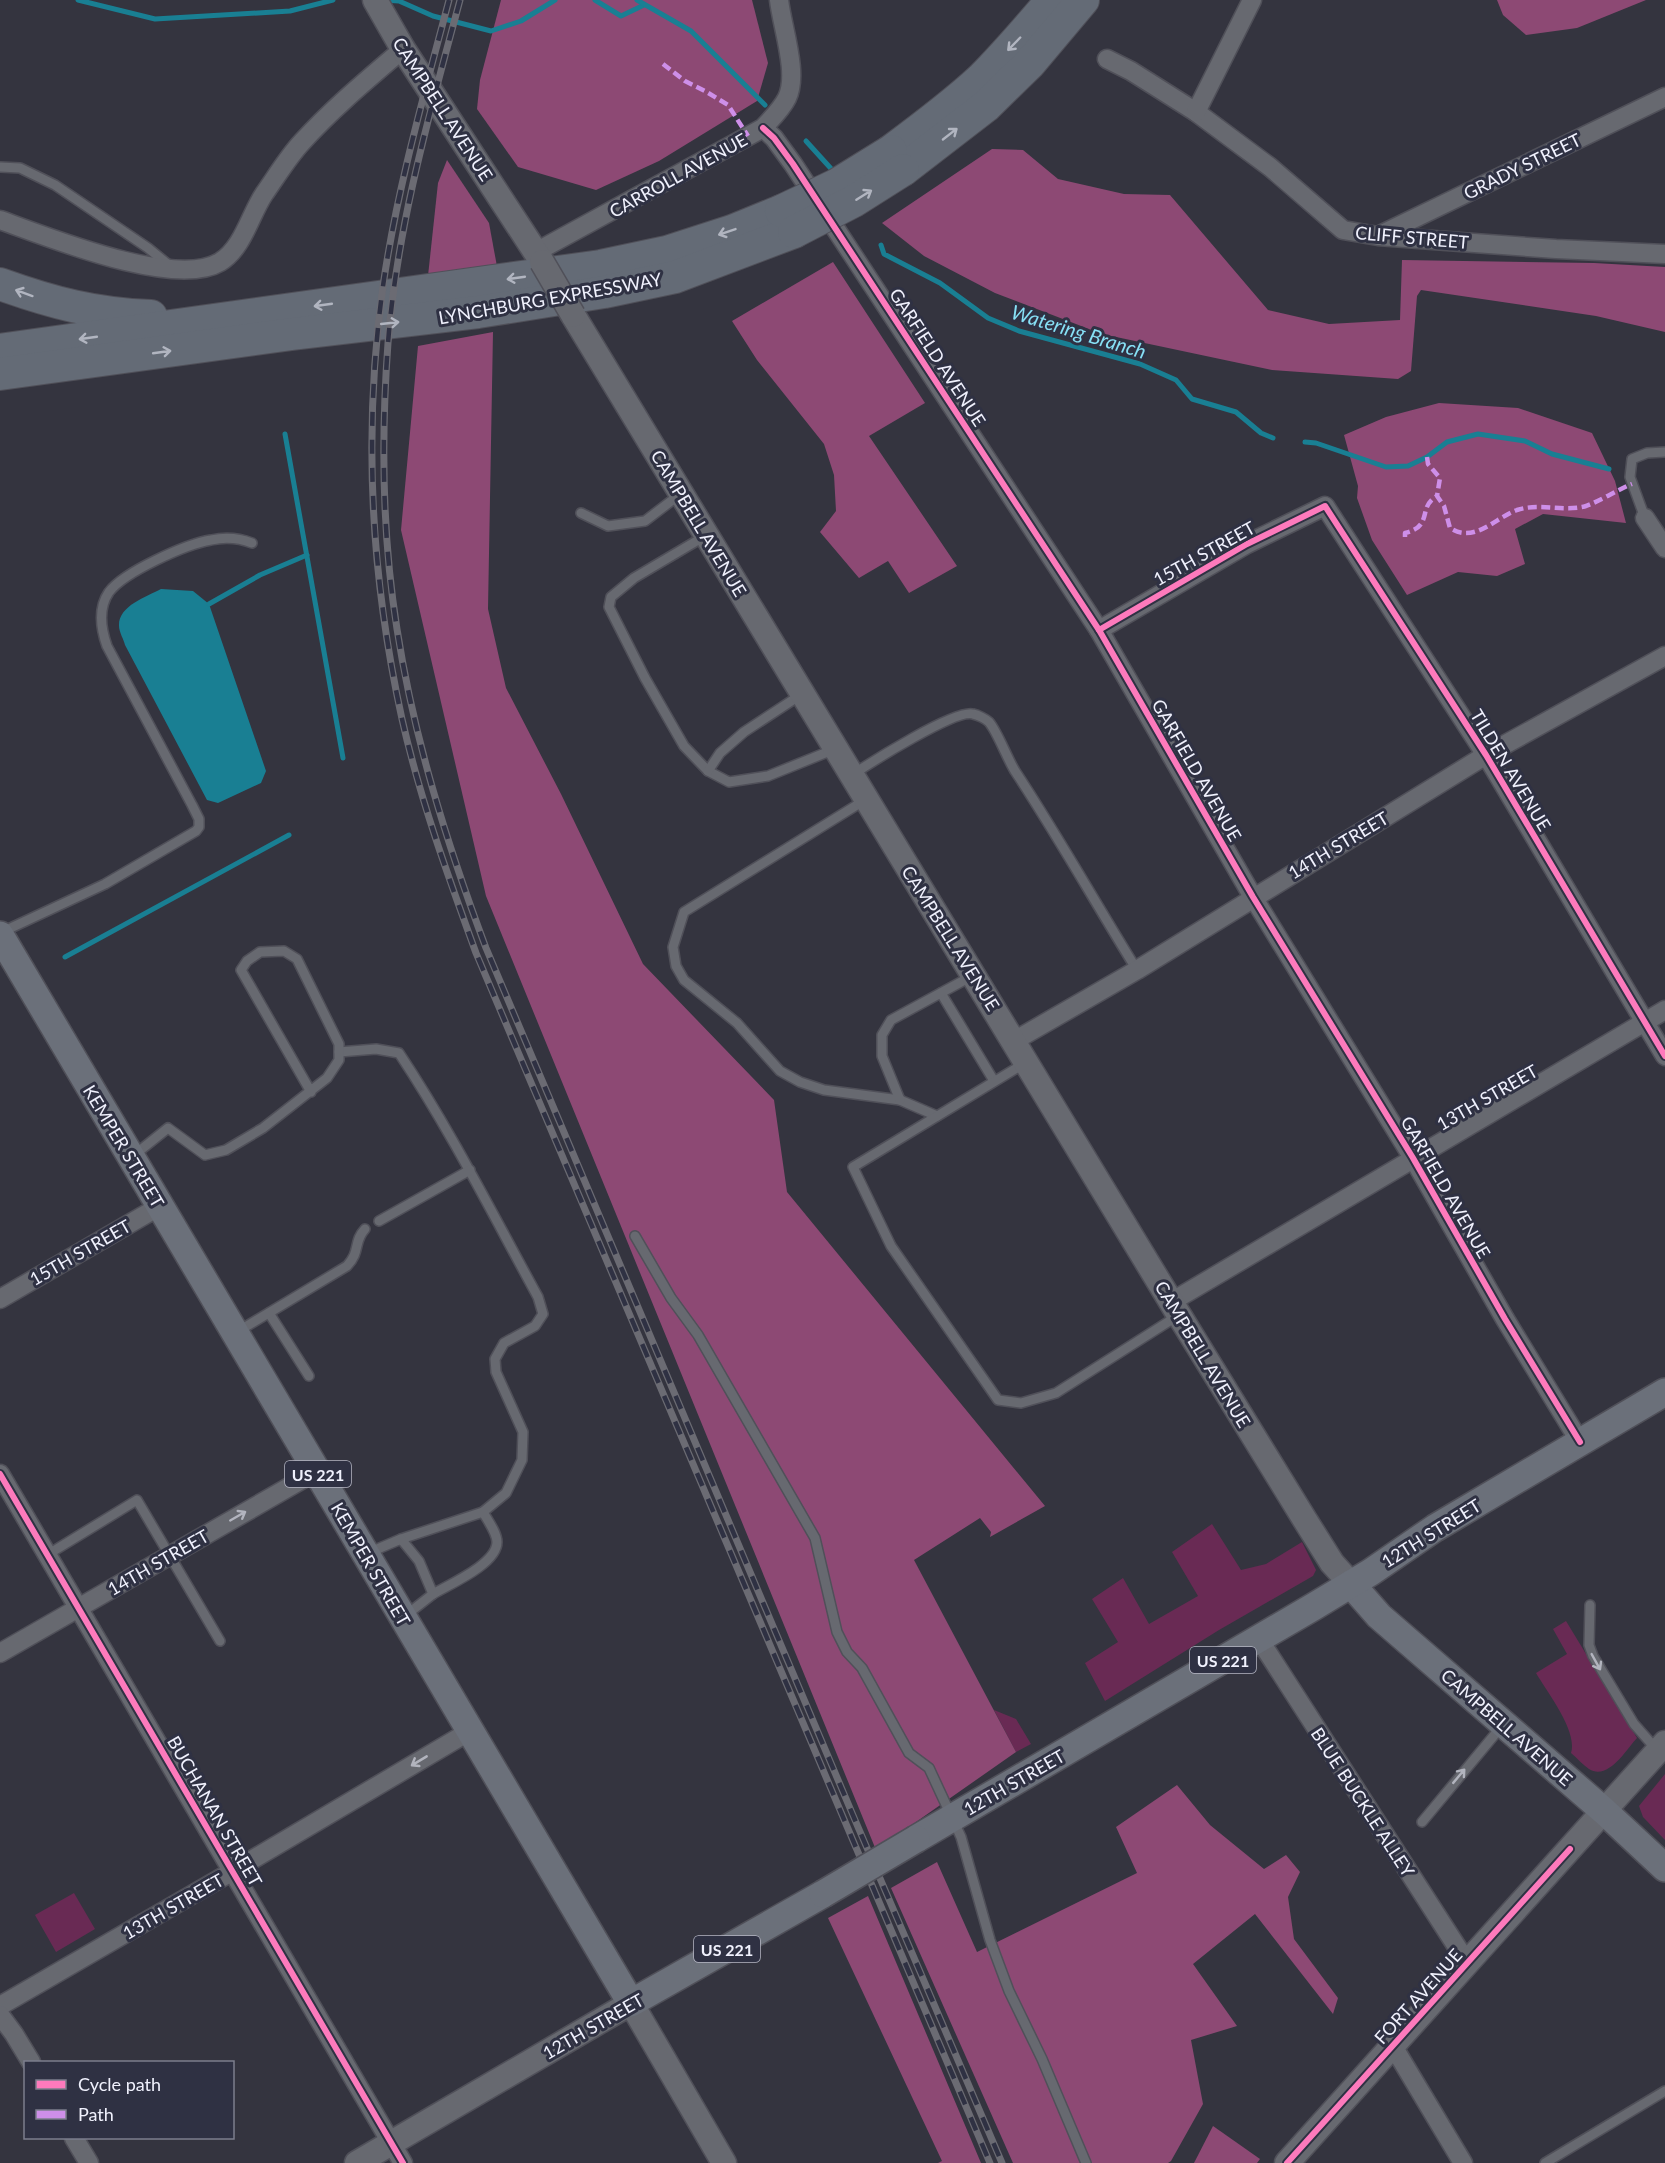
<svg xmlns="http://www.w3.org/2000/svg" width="1665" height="2163" viewBox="0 0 1665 2163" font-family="Lato,sans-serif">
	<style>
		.green { fill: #692a54 }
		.forest { fill: #8d4974 }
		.water { fill: #197f93 }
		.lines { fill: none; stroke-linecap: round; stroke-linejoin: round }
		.stream { stroke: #197f93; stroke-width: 5 }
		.lane-casing { stroke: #505059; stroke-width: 12 }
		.street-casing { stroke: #505059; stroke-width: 21 }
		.secondary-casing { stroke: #505059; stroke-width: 27 }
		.primary-casing { stroke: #505059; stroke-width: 30 }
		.highway-casing { stroke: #505059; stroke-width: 34 }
		.lane { stroke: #676970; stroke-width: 9 }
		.street { stroke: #676970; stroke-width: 18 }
		.secondary { stroke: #676970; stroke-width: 24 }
		.primary { stroke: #6b707a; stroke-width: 27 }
		.highway { stroke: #646b76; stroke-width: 32 }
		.rail-casing { stroke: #6b6b73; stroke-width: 7 }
		.rail { stroke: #2f3143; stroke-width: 4.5; stroke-dasharray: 14; stroke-linecap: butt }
		.secondary-bridge-casing { stroke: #505059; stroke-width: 27; stroke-linecap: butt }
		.primary-bridge-casing { stroke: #505059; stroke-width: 30; stroke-linecap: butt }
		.highway-bridge-casing { stroke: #505059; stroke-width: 34; stroke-linecap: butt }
		.secondary-bridge { stroke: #676970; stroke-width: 24 }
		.primary-bridge { stroke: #6b707a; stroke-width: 27 }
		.highway-bridge { stroke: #646b76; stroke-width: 32 }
		.quiet { stroke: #ce8fe9; stroke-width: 4.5; stroke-dasharray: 9 4.5; stroke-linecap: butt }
		.cycleway-casing { stroke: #2f3143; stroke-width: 10 }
		.cycleway { stroke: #fd7abc; stroke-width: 6 }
		.oneway { stroke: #b1b5c0 }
		.oneway2 { stroke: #b2b4be }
		.labels { text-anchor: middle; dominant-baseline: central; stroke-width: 6; stroke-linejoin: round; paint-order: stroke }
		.shield { fill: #2f3143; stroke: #b6b7c5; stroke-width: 1.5 }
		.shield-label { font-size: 16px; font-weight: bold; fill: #f0f1fd }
		.street-label { font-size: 18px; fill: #f0f1fd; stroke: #2f3143 }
		.water-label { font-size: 20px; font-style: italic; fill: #87e0f5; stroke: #2f3143 }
	</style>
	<rect width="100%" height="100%" fill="#34343f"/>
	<g class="green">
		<polygon points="1212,1524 1241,1570 1266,1564 1302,1542 1316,1570 1313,1576 1219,1630 1105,1701 1085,1663 1118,1642 1092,1599 1123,1578 1149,1624 1198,1596 1172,1552"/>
		<path d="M1566 1621 1637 1738C1626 1750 1608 1781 1589 1769 1583 1765 1577 1758 1571 1753 1578 1731 1547 1692 1536 1673L1567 1654 1553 1629Z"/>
		<polygon points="994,1710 1016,1719 1031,1744 1016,1752"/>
		<polygon points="1665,1774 1665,1840 1643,1817 1639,1806"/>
		<polygon points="74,1893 95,1929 56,1952 35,1915"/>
	</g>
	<g class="forest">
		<polygon points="501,0 752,0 768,63 757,101 659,161 596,190 518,167 477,109 480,80"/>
		<polygon points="1497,0 1646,0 1577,28 1526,35 1503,15"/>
		<polygon points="992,149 1023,150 1058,179 1124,194 1170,195 1268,310 1329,324 1400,320 1402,260 1594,263 1665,267 1665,332 1596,316 1421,290 1417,296 1411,371 1398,379 1272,370 1102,334 995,293 924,256 882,223"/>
		<polygon points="447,160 489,223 498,272 428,276 438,183"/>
		<polygon points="833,262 925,403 869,436 957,566 909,593 888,561 859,578 820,532 836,511 834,475 824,444 757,360 732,321"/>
		<polygon points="493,332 488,609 506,688 561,794 643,964 774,1100 787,1192 1045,1506 990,1537 991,1532 980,1518 914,1560 1016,1752 876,1850 486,896 401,530 418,346"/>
		<polygon points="1439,403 1518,408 1592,433 1615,481 1626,523 1543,514 1515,529 1525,564 1497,576 1458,572 1407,595 1372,540 1357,498 1358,486 1344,435 1386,417"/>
		<polygon points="1177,1785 1210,1825 1264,1869 1286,1855 1300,1872 1288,1897 1294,1939 1338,1998 1333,2014 1255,1914 1193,1964 1237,2026 1191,2040 1203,2104 1171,2161 1168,2163 1013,2163 891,1888 937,1862 977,1952 1137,1873 1116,1827"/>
		<polygon points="868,1896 981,2163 938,2163 942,2161 828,1918"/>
		<polygon points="1213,2126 1260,2159 1257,2163 1194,2163"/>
	</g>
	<path class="water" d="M161 589 193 591 209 604 266 771 261 783 218 803 207 800 125 645C124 640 119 632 119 626 118 606 146 597 161 589Z"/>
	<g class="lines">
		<g class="stream">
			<polyline points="78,0 155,19 290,11 333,0"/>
			<polyline points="383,0 399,1 433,16 491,31 521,21 555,0"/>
			<polyline points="595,0 621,16 644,5"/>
			<polyline points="637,0 691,31 765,105"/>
			<polyline points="806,141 835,173"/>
			<polyline points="881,245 884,254 940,283 988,318 1019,331 1140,364 1176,380 1192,399 1236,412 1261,433 1273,438"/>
			<polyline points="285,434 343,758"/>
			<polyline points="1305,442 1316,443 1386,467 1408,466 1427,457 1447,442 1478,434 1525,441 1552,454 1609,469"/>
			<polyline points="209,604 260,575 307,555"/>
			<polyline points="65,957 289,835"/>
		</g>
		<g class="lane-casing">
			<g id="lane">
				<polyline points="0,167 20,168 55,185 148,248 170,266"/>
				<polyline points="581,513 608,526 645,521 679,495"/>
				<polyline points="1645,518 1630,477 1632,459 1647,453 1665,452"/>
				<polyline points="705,536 634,578 611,597 609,607 645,678 684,746 708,771 729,782 768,776 835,749"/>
				<polyline points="708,771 720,753 744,732 802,694"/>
				<path d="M852 775C870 763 955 709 973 714 978 715 986 719 989 722 997 731 1007 758 1015 771 1058 836 1096 904 1137 970"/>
				<polyline points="865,800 684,912 673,947 676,966 684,980 737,1023 780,1071 800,1082 824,1090 900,1100 937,1116"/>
				<path d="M2 932 105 884 196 831 199 827V819L192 805 107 646C101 629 98 608 109 592 124 572 186 544 211 540 225 537 239 538 252 543"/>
				<polyline points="941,993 994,1081"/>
				<path d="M339 1052 376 1049 399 1053C451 1131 493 1215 538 1297L543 1314 535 1326 504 1343 495 1359 496 1372 523 1432 522 1460 506 1493 483 1512"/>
				<polyline points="1025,1063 853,1167 891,1246 998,1400 1021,1403 1056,1393 1179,1315"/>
				<polyline points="900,1100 882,1056 882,1035 891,1020 972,976"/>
				<polyline points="133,1156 168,1128 205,1155 226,1150 263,1128 327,1078 339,1060 339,1044 297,959 284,951 260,952 247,961 241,970 311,1092"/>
				<polyline points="379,1221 470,1170"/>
				<polyline points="635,1236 671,1298 698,1335 815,1538 837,1632 847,1652 862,1668 909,1753 929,1768 961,1837 990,1940 1009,1991 1042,2059 1086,2163"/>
				<polyline points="269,1313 309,1376"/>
				<path d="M237 1332 347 1266C361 1251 353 1242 365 1229"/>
				<path d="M401 1539 483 1512C488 1521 497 1533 497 1542 497 1564 450 1584 433 1594"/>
				<polyline points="368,1553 401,1539 419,1561 433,1594 405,1616"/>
				<polyline points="47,1555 137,1500 220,1641"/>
				<polyline points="1590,1605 1589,1645 1593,1656 1634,1724 1657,1750"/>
				<polyline points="1422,1822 1501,1727"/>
				<polyline points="1545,2163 1665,2091"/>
			</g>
		</g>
		<g class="street-casing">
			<g id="street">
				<polyline points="1107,59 1131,71 1196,112 1270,167 1343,230 1378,236 1556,249 1665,254"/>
				<polyline points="1196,112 1252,0"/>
				<polyline points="763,128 774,138 793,164 1099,630 1253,897 1413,1158 1505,1319 1580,1442"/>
				<path d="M0 220C48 237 175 289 220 262 243 248 250 215 264 194 276 177 288 157 302 142 333 108 368 79 403 49"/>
				<polyline points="1380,235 1665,97"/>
				<path d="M536 252 763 128C771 119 781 110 787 98 799 74 782 27 779 0"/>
				<polyline points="1645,518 1665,548"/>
				<polyline points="1099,630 1247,544 1325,506 1486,755 1665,1056"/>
				<polyline points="1014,1041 1137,970 1486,755 1665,656"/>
				<polyline points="0,1299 160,1206"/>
				<polyline points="1171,1302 1665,1010"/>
				<polyline points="0,1474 403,2163"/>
				<polyline points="1259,1639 1468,1964"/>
				<polyline points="0,1653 317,1471"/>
				<polyline points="0,2006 233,1871 470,1731"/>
				<polyline points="0,2015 14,2034 31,2062"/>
				<polyline points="1393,2046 1463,2163"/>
				<polyline points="74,2138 89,2163"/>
			</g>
		</g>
		<g class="secondary-casing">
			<g id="secondary">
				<polyline points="375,0 403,49 542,262"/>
				<polyline points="573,315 1179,1315 1305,1520 1332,1563 1351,1584"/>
				<polyline points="357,2163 631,2003 724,2163"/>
				<polyline points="1287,2163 1665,1743"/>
			</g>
		</g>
		<g class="primary-casing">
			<g id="primary">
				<polyline points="0,935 631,2003 823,1894"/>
				<polyline points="1351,1584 1379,1616 1604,1811 1665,1868"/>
				<polyline points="916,1839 1313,1607 1371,1572 1435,1528 1665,1392"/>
			</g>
		</g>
		<g class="highway-casing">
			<g id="highway">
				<path d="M891 151C922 128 953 105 981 79 1006 54 1029 27 1052 0"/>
				<polyline points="903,170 986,106 1030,63 1083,0"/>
				<path d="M0 284C53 303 95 314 151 316"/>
				<polyline points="0,350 601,266 667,252 732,231 781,211"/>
				<polyline points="0,374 292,334 478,312 604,292 675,277 794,232"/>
			</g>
		</g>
		<use href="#lane" class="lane"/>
		<use href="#street" class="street"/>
		<use href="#secondary" class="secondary"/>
		<use href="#primary" class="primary"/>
		<use href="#highway" class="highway"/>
		<g class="rail-casing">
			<g id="rail">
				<path d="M449 0C424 95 397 189 383 286 363 430 371 578 402 719 420 799 448 876 476 953L990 2163"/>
				<path d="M460 0C430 112 397 226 388 343 381 438 382 535 397 629 414 739 447 844 486 948L855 1820 1002 2163"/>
			</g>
		</g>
		<use href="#rail" class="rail"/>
		<g class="secondary-bridge-casing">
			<polyline id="secondary-bridge" points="542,262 573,315"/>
		</g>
		<g class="primary-bridge-casing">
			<polyline id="primary-bridge" points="823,1894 916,1839"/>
		</g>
		<g class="highway-bridge-casing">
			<g id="highway-bridge">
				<polyline points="781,211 836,185 891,151"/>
				<polyline points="794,232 854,201 903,170"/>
			</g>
		</g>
		<use href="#secondary-bridge" class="secondary-bridge"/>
		<use href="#primary-bridge" class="primary-bridge"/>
		<use href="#highway-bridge" class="highway-bridge"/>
		<g class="quiet">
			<polyline points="663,64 685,81 705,91 728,105 748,136"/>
			<polyline points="1427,457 1428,464 1440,478 1437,496"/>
			<path d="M1405 537V533C1434 526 1417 507 1437 496L1444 506 1450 528C1474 544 1495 518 1517 510 1539 503 1560 511 1582 507 1591 506 1621 488 1632 484"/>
		</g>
		<g class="cycleway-casing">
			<g id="cycleway">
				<polyline points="763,128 774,138 793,164 1099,630 1253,897 1413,1158 1505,1319 1580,1442"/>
				<polyline points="1099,630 1247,544 1325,506 1486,755 1665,1056"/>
				<polyline points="0,1474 403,2163"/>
				<polyline points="1287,2163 1570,1849"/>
			</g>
		</g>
		<use href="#cycleway" class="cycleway"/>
	</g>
	<defs><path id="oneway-shaft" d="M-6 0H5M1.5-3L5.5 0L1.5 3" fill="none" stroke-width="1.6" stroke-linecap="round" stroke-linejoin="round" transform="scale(1.5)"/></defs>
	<g class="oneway">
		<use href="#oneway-shaft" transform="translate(1014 44) rotate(134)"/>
		<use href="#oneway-shaft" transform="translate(950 134) rotate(-38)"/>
		<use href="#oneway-shaft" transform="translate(864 195) rotate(-32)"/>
		<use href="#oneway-shaft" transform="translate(727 232) rotate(161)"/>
		<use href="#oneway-shaft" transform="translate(516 278) rotate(172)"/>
		<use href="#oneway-shaft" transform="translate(24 293) rotate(-160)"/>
		<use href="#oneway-shaft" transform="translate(323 305) rotate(172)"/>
		<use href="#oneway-shaft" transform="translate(390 323) rotate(-6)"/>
		<use href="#oneway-shaft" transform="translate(88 338) rotate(172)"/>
		<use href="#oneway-shaft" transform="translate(162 352) rotate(-8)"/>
	</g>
	<g class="oneway2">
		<use href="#oneway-shaft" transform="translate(238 1516) rotate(-30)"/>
		<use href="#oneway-shaft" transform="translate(1596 1662) rotate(61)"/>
		<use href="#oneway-shaft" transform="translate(419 1761) rotate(149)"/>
		<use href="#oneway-shaft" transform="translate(1459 1776) rotate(-50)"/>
	</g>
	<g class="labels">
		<g class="shield">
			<rect x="285" y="1461" width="66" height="26" rx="4.5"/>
			<rect x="1190" y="1647" width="66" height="26" rx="4.5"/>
			<rect x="694" y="1936" width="66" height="26" rx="4.5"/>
		</g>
		<g class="shield-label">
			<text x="318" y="1474">US 221</text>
			<text x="1223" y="1660">US 221</text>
			<text x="727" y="1949">US 221</text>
		</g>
		<g class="street-label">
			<text transform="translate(443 109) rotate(57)">CAMPBELL AVENUE</text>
			<text transform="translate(1522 166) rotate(-26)">GRADY STREET</text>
			<text transform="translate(678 175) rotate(-29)">CARROLL AVENUE</text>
			<text transform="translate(1412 237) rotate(5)">CLIFF STREET</text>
			<text transform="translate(550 298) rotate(-10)">LYNCHBURG EXPRESSWAY</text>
			<text transform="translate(938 357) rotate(57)">GARFIELD AVENUE</text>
			<text transform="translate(699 523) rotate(59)">CAMPBELL AVENUE</text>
			<text transform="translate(1204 553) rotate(-29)">15TH STREET</text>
			<text transform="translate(1197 770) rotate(60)">GARFIELD AVENUE</text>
			<text transform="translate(1511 770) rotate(59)">TILDEN AVENUE</text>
			<text transform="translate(1338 845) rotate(-31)">14TH STREET</text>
			<text transform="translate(951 938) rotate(58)">CAMPBELL AVENUE</text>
			<text transform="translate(1487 1097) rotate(-30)">13TH STREET</text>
			<text transform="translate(124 1146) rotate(59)">KEMPER STREET</text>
			<text transform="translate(1446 1187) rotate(60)">GARFIELD AVENUE</text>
			<text transform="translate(80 1252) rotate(-30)">15TH STREET</text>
			<text transform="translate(1203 1354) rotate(59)">CAMPBELL AVENUE</text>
			<text transform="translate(1431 1533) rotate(-32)">12TH STREET</text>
			<text transform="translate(158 1562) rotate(-30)">14TH STREET</text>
			<text transform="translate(371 1564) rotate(60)">KEMPER STREET</text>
			<text transform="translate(1507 1727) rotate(41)">CAMPBELL AVENUE</text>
			<text transform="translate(1014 1782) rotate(-30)">12TH STREET</text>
			<text transform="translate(1363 1802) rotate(57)">BLUE BUCKLE ALLEY</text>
			<text transform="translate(215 1811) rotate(60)">BUCHANAN STREET</text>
			<text transform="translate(173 1906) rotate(-30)">13TH STREET</text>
			<text transform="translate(1418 1996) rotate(-48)">FORT AVENUE</text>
			<text transform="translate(593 2026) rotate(-30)">12TH STREET</text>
		</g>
		<g class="water-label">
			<text transform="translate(1079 331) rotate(17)">Watering Branch</text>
		</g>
	</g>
	<rect x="24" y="2061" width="210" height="78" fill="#2f3143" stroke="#7c7e8d" stroke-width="1.5"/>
	<rect x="36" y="2080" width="30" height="9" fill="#fd7abc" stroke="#7c7e8d" stroke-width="1.5"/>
	<text x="78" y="2091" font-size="18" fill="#f0f1fd">Cycle path</text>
	<rect x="36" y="2110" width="30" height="9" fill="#ce8fe9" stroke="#7c7e8d" stroke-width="1.5"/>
	<text x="78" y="2121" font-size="18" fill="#f0f1fd">Path</text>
</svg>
